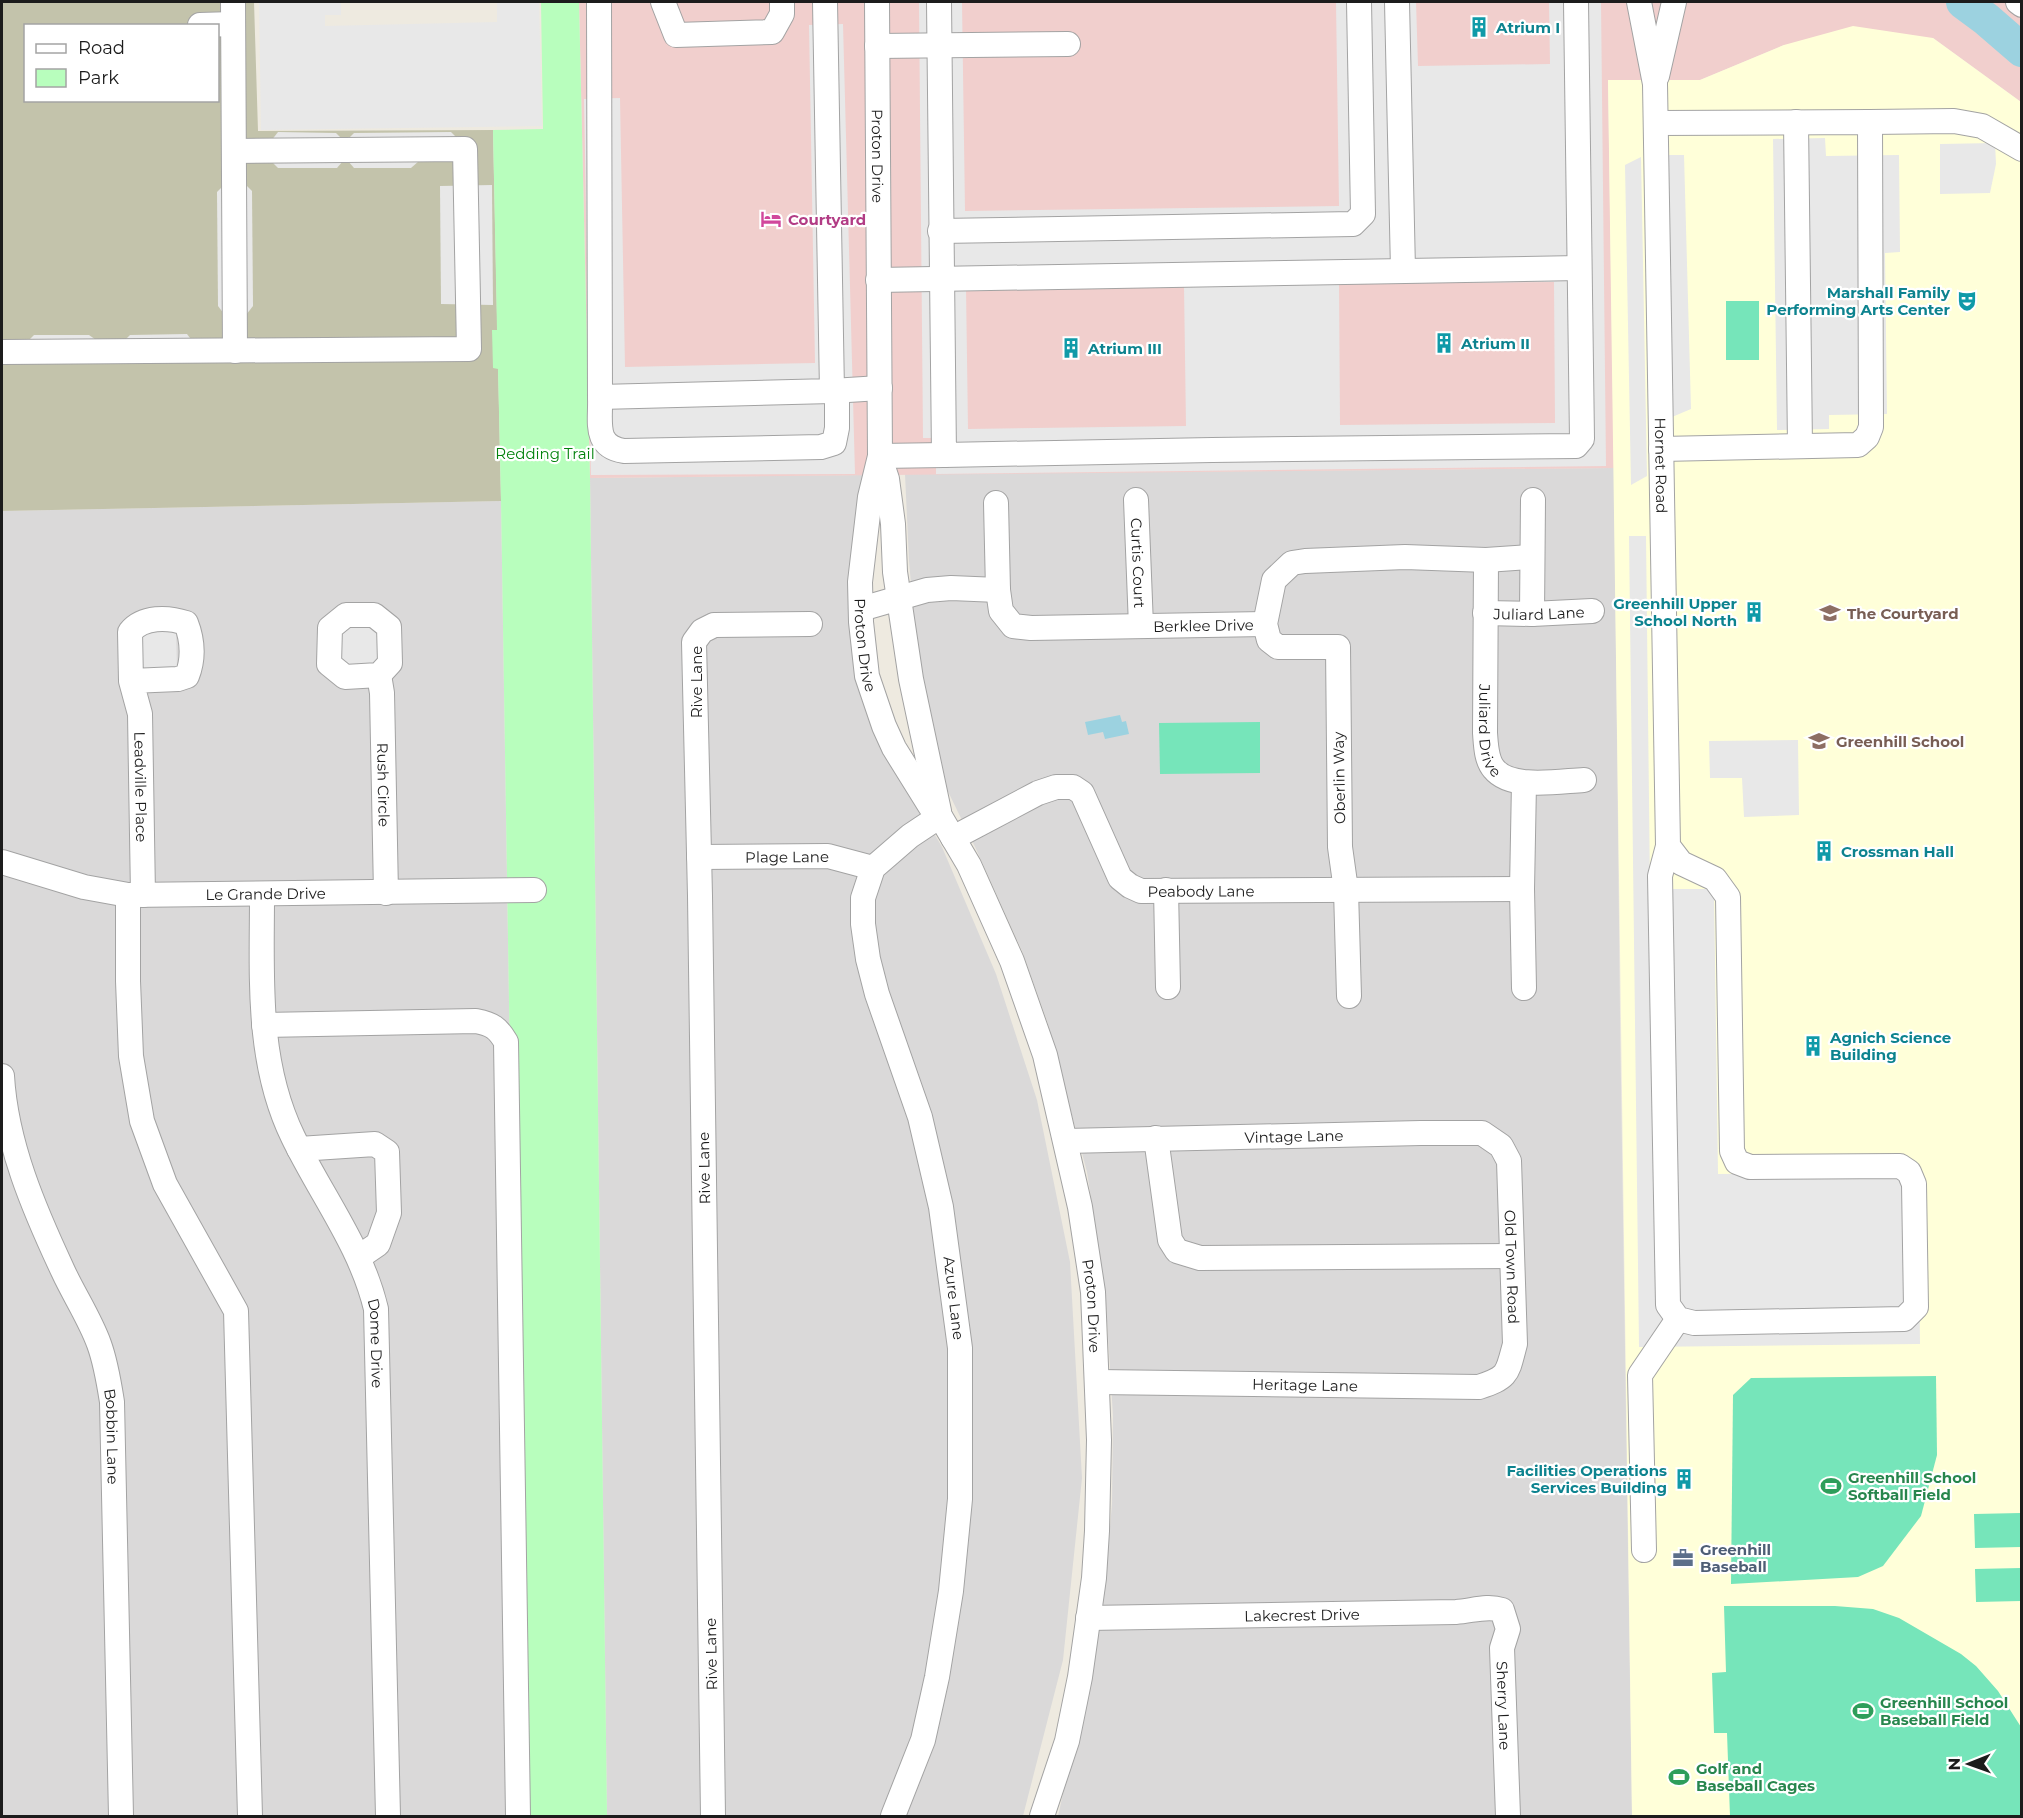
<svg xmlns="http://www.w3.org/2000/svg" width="2023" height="1818" viewBox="0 0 2023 1818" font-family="Montserrat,sans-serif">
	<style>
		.residential { fill: #dad9d9 }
		.commercial { fill: #f1cfcd }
		.education { fill: #ffffd9 }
		.construction { fill: #c3c3ab; fill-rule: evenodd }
		.park { fill: #b8febd }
		.pitch { fill: #76e5ba }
		.parking { fill: #e8e8e8; fill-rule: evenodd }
		.water { fill: #9cd2e0 }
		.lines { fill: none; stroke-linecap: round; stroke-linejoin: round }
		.river { stroke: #9cd2e0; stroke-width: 34 }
		.minor-casing { stroke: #a3a3a3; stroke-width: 26 }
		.minor { stroke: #fff; stroke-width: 24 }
		.labels { text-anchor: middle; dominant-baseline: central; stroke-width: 4.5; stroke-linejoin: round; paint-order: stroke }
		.culture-label { font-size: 15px; font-weight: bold; fill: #0d838f; stroke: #fff; text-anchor: start }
		.street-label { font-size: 15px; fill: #1c1c1c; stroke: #fff }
		.hotel-label { font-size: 15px; font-weight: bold; fill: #b23c85; stroke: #fff; text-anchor: start }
		.park-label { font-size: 15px; fill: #02820c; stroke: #fff }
		.education-label { font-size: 15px; font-weight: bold; fill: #785e54; stroke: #fff; text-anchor: start }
		.leisure-label { font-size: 15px; font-weight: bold; fill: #27864d; stroke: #fff; text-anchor: start }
		.service-label { font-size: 15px; font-weight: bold; fill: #4e5e75; stroke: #fff; text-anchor: start }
	</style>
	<rect width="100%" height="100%" fill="#eeeae0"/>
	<g class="residential">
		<polygon points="1614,468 1620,1013 1632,1816 1058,1816 1096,1648 1105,1585 1112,1504 1113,1416 1105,1289 1087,1172 1047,1021 1022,951 976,849 938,771 922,709 909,561 905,474"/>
		<polygon points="864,475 854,654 912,795 942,847 996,974 1037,1100 1070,1262 1082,1478 1063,1660 1023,1816 607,1816 590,478"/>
		<polygon points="501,501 522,1816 2,1816 2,511"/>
	</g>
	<polygon class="commercial" points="579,2 2021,2 2021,102 1933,38 1784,45 1700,80 1608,80 1614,468 590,478"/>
	<polygon class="education" points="1853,26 1933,38 2021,102 2021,1816 1632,1816 1608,80 1700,80 1784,45"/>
	<path class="construction" d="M2 2H254L258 131 493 130 501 501 2 511ZM26 26H218V100H26Z"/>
	<polygon class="park" points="541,2 579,2 590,478 607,1816 522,1816 501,501 498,369 493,368 492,330 497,330 493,130 543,129"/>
	<g class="pitch">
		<rect x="1726" y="301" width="33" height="59"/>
		<polygon points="1260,722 1260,773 1160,774 1159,723"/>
		<polygon points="1936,1376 1937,1455 1921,1516 1883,1566 1858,1577 1731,1584 1733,1395 1751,1378"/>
		<polygon points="2021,1513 2021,1547 1975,1548 1974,1514"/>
		<polygon points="2021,1568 2021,1601 1976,1602 1975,1569"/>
		<polygon points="1724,1606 1835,1606 1873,1609 1899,1618 1961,1654 1976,1666 1998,1691 2021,1727 2021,1816 1730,1816 1727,1733 1714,1733 1712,1673 1726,1672"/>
	</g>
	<g class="parking">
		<polygon points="259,2 341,2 341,15 325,15 325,26 497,22 497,2 539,2 542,126 261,130"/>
		<path d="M919 2H962L965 211 1339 206 1336 2H1416L1418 66 1550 64 1549 2H1601L1606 466 936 474V438H923ZM1554 282 1555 423 1340 425 1339 284ZM1184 286 1186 426 968 429 966 288Z"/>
		<polygon points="843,24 855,474 591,475 584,99 620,98 625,367 815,363 809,25"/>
		<polygon points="278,132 336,133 343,140 271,141"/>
		<polygon points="451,132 458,139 347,140 354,133"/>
		<polygon points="1825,138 1826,156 1899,155 1900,252 1885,253 1887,414 1829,415 1829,429 1777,430 1773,139"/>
		<polygon points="1995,143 1996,164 1990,193 1940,194 1940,144"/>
		<polygon points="1667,155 1684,155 1691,409 1672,417"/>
		<polygon points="1641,157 1647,476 1631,485 1625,165"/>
		<polygon points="271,161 343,161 337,168 278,168"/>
		<polygon points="348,161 419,161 411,168 354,168"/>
		<polygon points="224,185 224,314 218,306 217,192"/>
		<polygon points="246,185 252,191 253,306 246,315"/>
		<polygon points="492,185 493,305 441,304 440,186"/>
		<polygon points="187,334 193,342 123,342 130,335"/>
		<polygon points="34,335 89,335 99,342 27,342"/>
		<polygon points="1629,536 1646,536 1650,889 1714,889 1718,1174 1918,1172 1920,1344 1639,1347"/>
		<polygon points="377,624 378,664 341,665 339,625"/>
		<polygon points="176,629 177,669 137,670 135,630"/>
		<polygon points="1798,740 1799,815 1744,817 1742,778 1710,778 1709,741"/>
	</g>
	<polygon class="water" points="1120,715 1122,722 1126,721 1129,734 1105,739 1103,732 1088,735 1085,722"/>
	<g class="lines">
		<polyline class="river" points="1963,2 1986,19 2022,50"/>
		<g class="minor-casing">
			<g id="minor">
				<polyline points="233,2 235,351"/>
				<polyline points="599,2 600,397 832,391 825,2"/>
				<polyline points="663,2 676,35 772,32 782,14 782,2"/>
				<path id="s1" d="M877 2 880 456 870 497 860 582 861 622 867 676 884 726 894 748 930 806 940 816 969 865 1012 961 1045 1055 1080 1207 1093 1292 1099 1440 1097 1531 1094 1578 1080 1677 1067 1741 1042 1816"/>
				<polyline points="939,2 944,455 1212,450 1576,446 1582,439 1576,2"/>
				<polyline points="1397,2 1403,270"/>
				<path id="s2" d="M1639 2 1655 84 1668 846 1660 876 1668 1305 1678 1319 1694 1323 1904 1319 1916 1307 1914 1184 1909 1172 1900 1166 1750 1167 1737 1162 1732 1151 1728 897 1715 879 1681 863 1668 846"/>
				<polyline points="2018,2 2022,5"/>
				<polyline points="200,25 233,24"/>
				<polyline points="877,46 1068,44"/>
				<polyline points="1657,76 1674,2"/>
				<polyline points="1796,122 1800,446"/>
				<polyline points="1870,122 1954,121 1982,126 2022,149"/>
				<polyline points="1656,123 1870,122 1871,427 1867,437 1858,445 1661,449"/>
				<polyline points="940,231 1353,224 1363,214 1359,2"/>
				<polyline points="878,280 1579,268"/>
				<polyline points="2,352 469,349 465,149 235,151"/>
				<polyline points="832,391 880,388"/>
				<path d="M600 397C601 422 593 446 624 451L821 447 834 443 837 428V390"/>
				<polyline points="880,456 944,455"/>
				<polyline points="881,461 887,479 893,524 895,572 911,679 939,811"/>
				<path id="s3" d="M1136 500 1141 626"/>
				<path id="s4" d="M996 503 998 590 1001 611 1013 626 1031 628 1265 624"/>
				<path id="s5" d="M1486 560 1485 733C1486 745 1486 760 1494 769 1511 790 1560 781 1584 780"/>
				<polyline points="861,609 927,590 951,588 998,590"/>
				<path id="s6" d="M1485 613 1532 614 1592 611"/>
				<polyline points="1532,614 1533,500"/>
				<polygon points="346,615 374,615 389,627 390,663 379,675 345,677 329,664 330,628"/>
				<path id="s7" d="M379 675 382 693 386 893"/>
				<path id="s8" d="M131 681 178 679 187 676C194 658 193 641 186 623 168 617 143 616 130 632L131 681 140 714 143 895"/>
				<polyline points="1524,783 1522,889 1524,988"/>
				<path id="s9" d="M953 838 1038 793 1056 787H1073L1082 793 1120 878 1130 886 1141 891 1522 889"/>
				<path id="s10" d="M699 857 828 856 873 868"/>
				<path id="s11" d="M2 862 84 887 128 895 534 890"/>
				<polyline points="1166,890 1168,987"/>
				<polyline points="128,895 128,981 131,1056 142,1121 165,1184 236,1311 250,1816"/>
				<path id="s12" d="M262 895C262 976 256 1061 293 1137 321 1195 361 1246 376 1309L388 1816"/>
				<polyline points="1349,996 1346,890 1340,847 1338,647 1278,647 1269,640 1265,624 1274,580 1292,563 1305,561 1405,557 1486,560 1531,557"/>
				<path d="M264 1025 476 1021C492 1024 498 1028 506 1042L518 1816"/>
				<path id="s13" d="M2 1076C6 1144 34 1209 63 1271 74 1295 90 1319 99 1344 106 1363 109 1383 112 1402L121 1816"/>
				<polyline points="1156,1138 1170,1240 1177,1251 1200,1258 1512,1256"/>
				<path id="s14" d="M1066 1141 1421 1133H1482L1501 1146 1509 1161 1515 1344C1507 1374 1509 1377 1479 1387L1098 1382"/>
				<polyline points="299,1149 375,1144 387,1152 389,1213 378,1244 359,1257"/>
				<polyline points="1644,1550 1640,1375 1678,1319"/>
				<path id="s15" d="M1088 1618 1456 1612C1472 1611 1487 1605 1502 1610L1508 1629 1502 1648 1508 1816"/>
				<polyline points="713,1816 700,896 694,642 702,631 714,625 810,624"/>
				<polyline points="893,1816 923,1740 937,1677 951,1591 960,1499 960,1348 941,1207 920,1117 877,994 868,959 863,924 863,898 873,868 910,836 940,816"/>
			</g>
		</g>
		<use href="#minor" class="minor"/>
	</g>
	<defs>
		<g id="building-bare" transform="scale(1.62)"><path d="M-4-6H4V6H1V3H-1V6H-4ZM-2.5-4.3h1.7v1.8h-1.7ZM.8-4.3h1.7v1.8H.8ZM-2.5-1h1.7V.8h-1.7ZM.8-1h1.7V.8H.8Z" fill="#0f9aa8" stroke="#fff" stroke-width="2.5" paint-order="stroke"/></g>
		<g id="hotel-bare" transform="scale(1.62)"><path d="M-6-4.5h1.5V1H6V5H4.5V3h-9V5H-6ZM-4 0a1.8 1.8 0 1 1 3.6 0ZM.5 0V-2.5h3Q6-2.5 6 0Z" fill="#d1479c" stroke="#fff" stroke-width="2.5" paint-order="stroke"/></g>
		<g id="theatre-bare" transform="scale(1.62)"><path d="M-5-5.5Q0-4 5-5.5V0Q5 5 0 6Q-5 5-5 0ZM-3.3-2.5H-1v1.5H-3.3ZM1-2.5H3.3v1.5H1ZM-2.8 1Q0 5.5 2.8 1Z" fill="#0f9aa8" stroke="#fff" stroke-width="2.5" paint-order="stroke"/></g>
		<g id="school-bare" transform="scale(1.62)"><path d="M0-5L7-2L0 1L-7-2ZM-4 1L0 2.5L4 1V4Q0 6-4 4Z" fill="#8d6e63" stroke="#fff" stroke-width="2.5" paint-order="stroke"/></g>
		<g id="stadium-bare" transform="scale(1.62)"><path d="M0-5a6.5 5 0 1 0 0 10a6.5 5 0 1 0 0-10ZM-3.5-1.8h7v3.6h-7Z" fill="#2e9e5b" stroke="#fff" stroke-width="2.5" paint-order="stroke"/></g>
		<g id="office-bare" transform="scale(1.62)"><path d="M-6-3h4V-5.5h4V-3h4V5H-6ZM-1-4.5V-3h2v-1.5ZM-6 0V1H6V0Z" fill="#5c6f8a" stroke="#fff" stroke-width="2.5" paint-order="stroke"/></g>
	</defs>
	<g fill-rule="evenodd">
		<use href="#building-bare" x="1479" y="27"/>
		<use href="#hotel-bare" x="771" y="219"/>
		<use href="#theatre-bare" x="1967" y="301"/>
		<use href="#building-bare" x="1444" y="343"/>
		<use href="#building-bare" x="1071" y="348"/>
		<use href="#building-bare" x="1754" y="612"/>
		<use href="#school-bare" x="1830" y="613"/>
		<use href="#school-bare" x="1819" y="741"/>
		<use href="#building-bare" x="1824" y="851"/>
		<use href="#building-bare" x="1813" y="1046"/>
		<use href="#building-bare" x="1684" y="1479"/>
		<use href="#stadium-bare" x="1831" y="1486"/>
		<use href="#office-bare" x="1683" y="1558"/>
		<use href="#stadium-bare" x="1863" y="1711"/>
		<use href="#stadium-bare" x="1679" y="1777"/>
	</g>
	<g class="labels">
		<g class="culture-label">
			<text x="1496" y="27">Atrium I</text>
			<text x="1950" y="292" text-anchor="end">Marshall Family<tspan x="1950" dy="17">Performing Arts Center</tspan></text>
			<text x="1461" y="343">Atrium II</text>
			<text x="1088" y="348">Atrium III</text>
			<text x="1737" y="603" text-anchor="end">Greenhill Upper<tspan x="1737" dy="17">School North</tspan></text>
			<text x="1841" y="851">Crossman Hall</text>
			<text x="1830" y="1037">Agnich Science<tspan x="1830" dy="17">Building</tspan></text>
			<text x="1667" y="1470" text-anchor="end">Facilities Operations<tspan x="1667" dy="17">Services Building</tspan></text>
		</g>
		<g class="street-label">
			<text stroke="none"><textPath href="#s1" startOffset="154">Proton Drive</textPath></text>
			<text stroke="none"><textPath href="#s2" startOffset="465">Hornet Road</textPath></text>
			<text stroke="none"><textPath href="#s3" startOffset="63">Curtis Court</textPath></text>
			<text stroke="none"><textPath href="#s6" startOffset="54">Juliard Lane</textPath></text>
			<text stroke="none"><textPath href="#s4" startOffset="318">Berklee Drive</textPath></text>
			<text stroke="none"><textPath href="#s1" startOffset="645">Proton Drive</textPath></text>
			<text transform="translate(696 682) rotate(-90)">Rive Lane</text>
			<text stroke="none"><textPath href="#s5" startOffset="171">Juliard Drive</textPath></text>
			<text transform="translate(1339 778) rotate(-91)">Oberlin Way</text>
			<text stroke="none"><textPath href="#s7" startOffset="110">Rush Circle</textPath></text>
			<text stroke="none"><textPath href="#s8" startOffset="327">Leadville Place</textPath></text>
			<text stroke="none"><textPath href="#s10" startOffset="88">Plage Lane</textPath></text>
			<text stroke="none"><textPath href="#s9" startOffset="321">Peabody Lane</textPath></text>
			<text stroke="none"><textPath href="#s11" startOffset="268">Le Grande Drive</textPath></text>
			<text stroke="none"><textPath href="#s14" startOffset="228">Vintage Lane</textPath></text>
			<text transform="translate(704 1168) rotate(-91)">Rive Lane</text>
			<text stroke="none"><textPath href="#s14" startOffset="562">Old Town Road</textPath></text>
			<text transform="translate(954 1298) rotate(83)">Azure Lane</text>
			<text stroke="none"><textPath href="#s1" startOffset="1353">Proton Drive</textPath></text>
			<text stroke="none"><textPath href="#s12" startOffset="472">Dome Drive</textPath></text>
			<text transform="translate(1305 1385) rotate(1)">Heritage Lane</text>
			<text stroke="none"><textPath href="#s13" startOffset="381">Bobbin Lane</textPath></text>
			<text stroke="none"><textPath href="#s15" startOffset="214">Lakecrest Drive</textPath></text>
			<text transform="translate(711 1654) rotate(-91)">Rive Lane</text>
			<text stroke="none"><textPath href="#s15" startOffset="512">Sherry Lane</textPath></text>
		</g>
		<g class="hotel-label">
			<text x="788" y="219">Courtyard</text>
		</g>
		<g class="park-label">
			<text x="545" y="453">Redding Trail</text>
		</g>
		<g class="education-label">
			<text x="1847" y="613">The Courtyard</text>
			<text x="1836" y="741">Greenhill School</text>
		</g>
		<g class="leisure-label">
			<text x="1848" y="1477">Greenhill School<tspan x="1848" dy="17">Softball Field</tspan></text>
			<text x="1880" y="1702">Greenhill School<tspan x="1880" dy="17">Baseball Field</tspan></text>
			<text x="1696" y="1768">Golf and<tspan x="1696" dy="17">Baseball Cages</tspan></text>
		</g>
		<g class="service-label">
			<text x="1700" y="1549">Greenhill<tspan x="1700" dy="17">Baseball</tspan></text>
		</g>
	</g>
	<rect width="2023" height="1818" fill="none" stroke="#1c1c1c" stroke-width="6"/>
	<rect x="24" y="24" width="195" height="78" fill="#ffffff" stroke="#a4a4a4" stroke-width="1.5"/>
	<rect x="36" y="44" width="30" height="9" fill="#ffffff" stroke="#a4a4a4" stroke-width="1.5"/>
	<text x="78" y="54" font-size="18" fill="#1c1c1c">Road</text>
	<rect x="36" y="69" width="30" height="18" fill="#b8febd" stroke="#a4a4a4" stroke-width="1.5"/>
	<text x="78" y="84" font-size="18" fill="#1c1c1c">Park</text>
	<g transform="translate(1969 1764) rotate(269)" stroke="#ffffff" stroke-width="4.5" paint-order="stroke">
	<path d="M0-4.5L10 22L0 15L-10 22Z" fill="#1c1c1c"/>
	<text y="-9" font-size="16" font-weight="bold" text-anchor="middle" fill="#1c1c1c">N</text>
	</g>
</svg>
